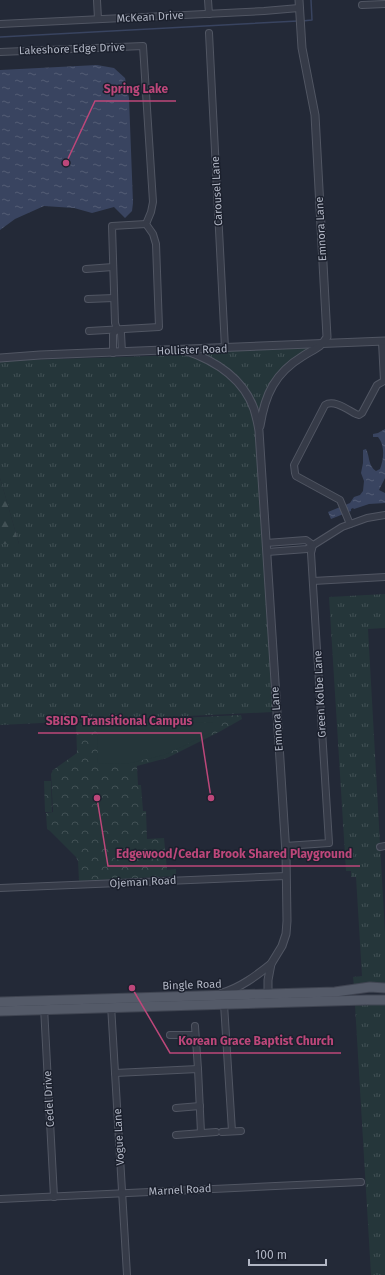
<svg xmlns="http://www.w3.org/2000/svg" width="385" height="1275" viewBox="0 0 385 1275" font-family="'Fira Sans',sans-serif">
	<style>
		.grass { fill: url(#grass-tufts) }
		.forest { fill: url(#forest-firs) }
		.park { fill: url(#park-crowns) }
		.pitch { fill: #25363a }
		.water { fill: url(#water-ripples) }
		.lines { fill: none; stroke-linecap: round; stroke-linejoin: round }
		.stream { stroke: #394460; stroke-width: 1.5 }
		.minor-casing { stroke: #515663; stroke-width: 8 }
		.tertiary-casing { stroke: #515663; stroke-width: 9 }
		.primary-casing { stroke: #3f4451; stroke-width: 11 }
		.minor { stroke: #363b48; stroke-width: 6 }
		.tertiary { stroke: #363b48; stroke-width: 7 }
		.primary { stroke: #545a68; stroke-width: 9 }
		.labels { text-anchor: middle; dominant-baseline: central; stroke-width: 3; stroke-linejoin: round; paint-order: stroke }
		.street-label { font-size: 11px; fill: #b1b6c4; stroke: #1b202d }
		.leader { fill: none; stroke: #bd477a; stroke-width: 1.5 }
		.callout-dot { fill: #bd477a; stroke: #1b202d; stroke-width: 1.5 }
		.callout-label { font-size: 12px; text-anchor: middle; font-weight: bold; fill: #bd477a; stroke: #1b202d; stroke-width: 3; stroke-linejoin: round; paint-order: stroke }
	</style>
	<defs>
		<pattern id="grass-tufts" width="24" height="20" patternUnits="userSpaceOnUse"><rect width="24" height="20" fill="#25363a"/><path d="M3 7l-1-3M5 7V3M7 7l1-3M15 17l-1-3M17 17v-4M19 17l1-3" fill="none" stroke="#425155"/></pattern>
		<pattern id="forest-firs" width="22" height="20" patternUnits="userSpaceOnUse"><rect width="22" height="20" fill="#25363a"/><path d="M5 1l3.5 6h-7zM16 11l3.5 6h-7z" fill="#425155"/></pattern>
		<pattern id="park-crowns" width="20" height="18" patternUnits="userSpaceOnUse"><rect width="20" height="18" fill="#25363a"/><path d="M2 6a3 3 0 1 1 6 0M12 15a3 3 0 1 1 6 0" fill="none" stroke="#425155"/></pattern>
		<pattern id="water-ripples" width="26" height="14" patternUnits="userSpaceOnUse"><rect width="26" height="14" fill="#394460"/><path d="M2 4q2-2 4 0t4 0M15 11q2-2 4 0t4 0" fill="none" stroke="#535d75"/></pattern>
	</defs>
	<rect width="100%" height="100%" fill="#232937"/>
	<g class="grass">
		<polygon points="307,348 308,351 266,392 260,408 257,408 248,393 204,355 204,354 209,352"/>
		<path d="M181 355C187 356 193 357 199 360 223 370 246 391 253 417 255 423 255 430 256 436L273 712 0 725V544H19L0 478V361Z"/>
		<polygon points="385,594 385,628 368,629 385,933 385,984 354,986 353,977 362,976 356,877 351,877 351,871 346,871 329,597"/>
		<polygon points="368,1004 385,1005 385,1275 371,1275 355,1005"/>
	</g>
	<polygon class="forest" points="0,478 19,544 0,544"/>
	<g class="park">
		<polygon points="241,715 242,719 219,732 167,758 137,766 138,785 141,785 143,811 146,811 147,839 164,838 167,870 176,869 176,876 79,881 78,861 76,857 50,831 47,829 46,813 53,812 51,774 53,770 77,753 76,723"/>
		<polygon points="44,781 51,781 52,812 45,812"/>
	</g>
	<polygon class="pitch" points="213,722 213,732 164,755 130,763 98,764 97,727"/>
	<g class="water">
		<polygon points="97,65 114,68 125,78 129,98 133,203 132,211 125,218 114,207 92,213 74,208 44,206 15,219 0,230 0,70"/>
		<path d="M385 429V478L379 490 385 493V503L369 504 354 509 353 508 351 509V511L331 519 328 512 350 503 354 497 360 495 363 491 364 481 361 473 363 463V450L366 449C370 457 368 466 376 471L380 469C384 459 385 445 378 437H373V434L378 433Z"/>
	</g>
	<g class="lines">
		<g class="stream">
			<polyline points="302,21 312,20 311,0"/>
			<polyline points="0,37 298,21"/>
		</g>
		<g class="minor-casing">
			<g id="minor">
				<polyline points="97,0 98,19"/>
				<polyline points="208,0 209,14"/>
				<polyline points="362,5 385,4"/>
				<polyline points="0,24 264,11 299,8"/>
				<polyline points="209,33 225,348"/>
				<polyline points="0,52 143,46 153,202 151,212 146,224 153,234 156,244 159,327 89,331"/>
				<polyline points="86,269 113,267"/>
				<polyline points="88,299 114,298"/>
				<polyline points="122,352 121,333 117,329 115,323 112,226 146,224"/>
				<polyline points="113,353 113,334 117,329"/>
				<path d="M350 524 340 500 296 476 295 473 294 465 325 405C334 399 348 410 356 414L359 415 362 413 377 385 384 381 382 342"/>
				<polyline points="266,543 306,540 313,545"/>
				<polyline points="267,552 307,549 342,527 367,518 385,515"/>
				<polyline points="313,581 385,577"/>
				<polyline points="285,846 329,843 311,553 313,545"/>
				<polyline points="380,847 385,846"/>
				<polyline points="0,888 286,876"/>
				<polyline points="224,1004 232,1131"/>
				<polyline points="111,1005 127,1275"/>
				<polyline points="44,1007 54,1197"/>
				<polyline points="195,1026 198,1069"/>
				<polyline points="170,1035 195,1035"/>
				<polyline points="115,1073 198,1069 201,1133"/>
				<polyline points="176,1108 200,1106"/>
				<polyline points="222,1132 241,1131"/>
				<polyline points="176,1135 216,1132"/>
				<polyline points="0,1199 361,1182"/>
			</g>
		</g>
		<g class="tertiary-casing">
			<g id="tertiary">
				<path d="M184 350C214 360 243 378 254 409 256 416 258 424 259 431L286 854 287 921 286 934 282 946 271 964 268 980V998"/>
				<polyline points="0,358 40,355 385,341"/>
				<path d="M260 426C265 394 275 373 303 356 312 350 322 347 327 337L315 115 302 48 299 0"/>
				<path d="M222 993C240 988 256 976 271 964"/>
			</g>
		</g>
		<g class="primary-casing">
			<g id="primary">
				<polyline points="0,1002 335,992 370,987 385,988"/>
				<polyline points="0,1011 366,1000 385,1000"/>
			</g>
		</g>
		<use href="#minor" class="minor"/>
		<use href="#tertiary" class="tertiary"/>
		<use href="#primary" class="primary"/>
	</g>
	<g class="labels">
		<g class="street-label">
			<text transform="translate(150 17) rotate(-3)">McKean Drive</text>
			<text transform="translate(72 49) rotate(-2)">Lakeshore Edge Drive</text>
			<text transform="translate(217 191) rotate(-93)">Carousel Lane</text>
			<text transform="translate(321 229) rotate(-93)">Emnora Lane</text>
			<text transform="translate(192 350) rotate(-2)">Hollister Road</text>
			<text transform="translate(320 694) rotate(-93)">Green Kolbe Lane</text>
			<text transform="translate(277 719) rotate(-94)">Emnora Lane</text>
			<text transform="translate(143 882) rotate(-3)">Ojeman Road</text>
			<text transform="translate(192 985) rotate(-2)">Bingle Road</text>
			<text transform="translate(49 1099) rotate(-93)">Cedel Drive</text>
			<text transform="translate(119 1137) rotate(-93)">Vogue Lane</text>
			<text transform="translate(180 1190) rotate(-3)">Marnel Road</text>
		</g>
	</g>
	<path class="leader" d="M66 163L95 101H176M211 798L201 733H38M97 798L108 866H360M132 988L170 1053H341"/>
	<g class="callout-dot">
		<circle cx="66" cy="163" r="4"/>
		<circle cx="211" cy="798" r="4"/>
		<circle cx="97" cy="798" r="4"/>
		<circle cx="132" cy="988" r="4"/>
	</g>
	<g class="callout-label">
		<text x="136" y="93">Spring Lake</text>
		<text x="119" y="725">SBISD Transitional Campus</text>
		<text x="234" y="858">Edgewood/Cedar Brook Shared Playground</text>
		<text x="256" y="1045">Korean Grace Baptist Church</text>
	</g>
	<path d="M249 1259v6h77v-6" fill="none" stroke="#b1b6c4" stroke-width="2"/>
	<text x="255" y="1259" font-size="12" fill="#b1b6c4" stroke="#1b202d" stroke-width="3" paint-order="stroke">100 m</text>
</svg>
